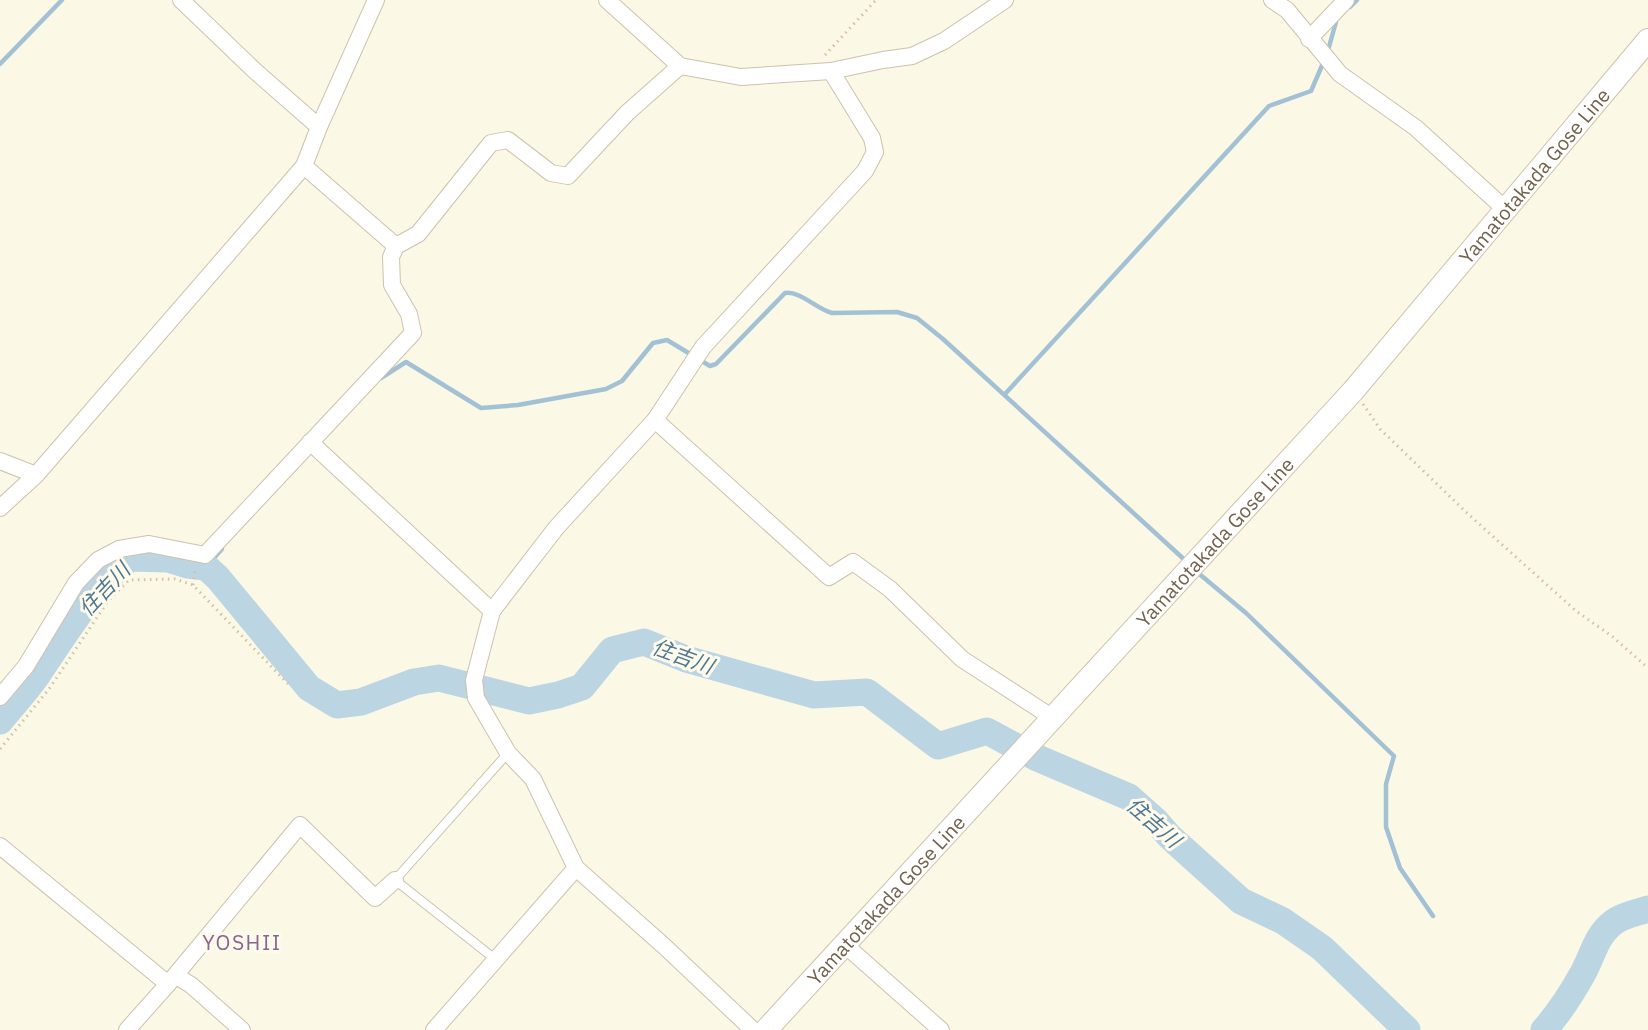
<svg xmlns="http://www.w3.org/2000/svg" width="1648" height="1030" viewBox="0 0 1648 1030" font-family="'IBM Plex Sans','Noto Sans JP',sans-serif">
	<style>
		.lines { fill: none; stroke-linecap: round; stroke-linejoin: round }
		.stream { stroke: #a3c1d4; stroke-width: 4.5 }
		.river { stroke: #bcd5e3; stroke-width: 27 }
		.service-casing { stroke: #ccc2ad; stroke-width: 10 }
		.minor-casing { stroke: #ccc2ad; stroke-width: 18 }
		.secondary-casing { stroke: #cfc3ab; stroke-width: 24 }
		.path { stroke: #d3c1a3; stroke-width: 3; stroke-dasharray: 1.5 4.5; stroke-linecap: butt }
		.service { stroke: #fff; stroke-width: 8 }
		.minor { stroke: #fff; stroke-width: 16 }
		.secondary { stroke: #fff; stroke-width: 22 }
		.labels { text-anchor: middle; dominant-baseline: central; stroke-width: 6; stroke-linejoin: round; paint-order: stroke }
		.street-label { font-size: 20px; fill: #73634c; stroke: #fefbec }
		.water-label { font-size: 21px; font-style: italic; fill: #4e7892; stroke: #fefbec }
		.neighbourhood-label { font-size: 21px; letter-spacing: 1.5px; fill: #8b648f; stroke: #fefbec }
	</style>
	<rect width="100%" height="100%" fill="#fbf8e6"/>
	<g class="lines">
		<g class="stream">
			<polyline points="1350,7 1357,0"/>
			<polyline points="1327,54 1336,22"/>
			<polyline points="0,64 62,0"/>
			<path d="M381 378 406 362 481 408 518 405 606 389 622 381 653 343 667 340 710 366 716 364 785 293C801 291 816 309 832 313L897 312 917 318 943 339 1187 562"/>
			<polyline points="1005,394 1269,106 1311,91 1324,61"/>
			<polyline points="206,567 222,549"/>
			<polyline points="1197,572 1246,613 1394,756 1386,784 1386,827 1400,868 1433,916"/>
		</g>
		<g class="river">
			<path d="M0 721C13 705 27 690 38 674 65 634 92 589 130 558L168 559 187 565 206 567 218 578 309 688 337 705 361 702 414 682 439 678 529 701 558 695 582 687 612 650 644 642 686 659 814 695 867 692 938 746 987 731 1035 757 1129 797 1156 821 1169 836 1241 901 1283 921 1322 948 1407 1030"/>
			<path d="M1544 1030C1559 1013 1572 993 1583 973 1593 955 1596 935 1614 922 1623 915 1637 913 1648 909"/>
		</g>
		<g class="service-casing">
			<polyline id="service" points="495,959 395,880 508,753"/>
		</g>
		<g class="minor-casing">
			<g id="minor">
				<polyline points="181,0 254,70 319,127"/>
				<polyline points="607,0 680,66 741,77 831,71 883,60 912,56 944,41 1005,0"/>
				<polyline points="1272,0 1287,10 1340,74 1416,128 1505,209"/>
				<polyline points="1309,39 1346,0"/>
				<polyline points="304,166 396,246"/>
				<polyline points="655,420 829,577 853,562 890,589 962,659 1053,718"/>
				<polyline points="310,442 492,611"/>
				<polyline points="0,461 36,475"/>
				<polyline points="0,508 36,475 304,166 319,127 376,0"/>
				<polyline points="0,697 26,666 76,583 98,560 119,549 149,544 205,555 413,333 409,314 392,285 391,257 396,246 418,234 491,143 508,140 551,173 568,176 627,113 680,66"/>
				<polyline points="0,846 168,984"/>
				<polyline points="845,945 941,1030"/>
				<polyline points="176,976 191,985 242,1030"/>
				<polyline points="127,1030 168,984 300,825 375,898 395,880"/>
				<polyline points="434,1030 576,868"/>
				<polyline points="753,1030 664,946 576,868 533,779 508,753 476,698 474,680 492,611 556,528 655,420 703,347 865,171 875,152 872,138 831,71"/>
			</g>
		</g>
		<g class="secondary-casing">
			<g id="secondary">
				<path id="s1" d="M766 1030 1353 391 1648 40"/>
			</g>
		</g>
		<g class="path">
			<polyline points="825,55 876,0"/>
			<polyline points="1363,404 1380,429 1467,513 1576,611 1613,637 1648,668"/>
			<polyline points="193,585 195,569"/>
			<polyline points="0,749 49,689 108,601 129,580 175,579 193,585 288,684"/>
		</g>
		<use href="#service" class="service"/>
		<use href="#minor" class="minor"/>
		<use href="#secondary" class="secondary"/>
	</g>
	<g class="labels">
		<g class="street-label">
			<text stroke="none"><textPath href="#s1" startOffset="1149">Yamatotakada Gose Line</textPath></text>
			<text stroke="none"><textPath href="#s1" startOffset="663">Yamatotakada Gose Line</textPath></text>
			<text stroke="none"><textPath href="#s1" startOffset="177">Yamatotakada Gose Line</textPath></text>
		</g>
		<g class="water-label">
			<text transform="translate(104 589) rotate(-47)">住吉川</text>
			<text transform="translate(683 656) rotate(20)">住吉川</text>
			<text transform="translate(1154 822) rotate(41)">住吉川</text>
		</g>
		<g class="neighbourhood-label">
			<text x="242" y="942">YOSHII</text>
		</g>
	</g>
</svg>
